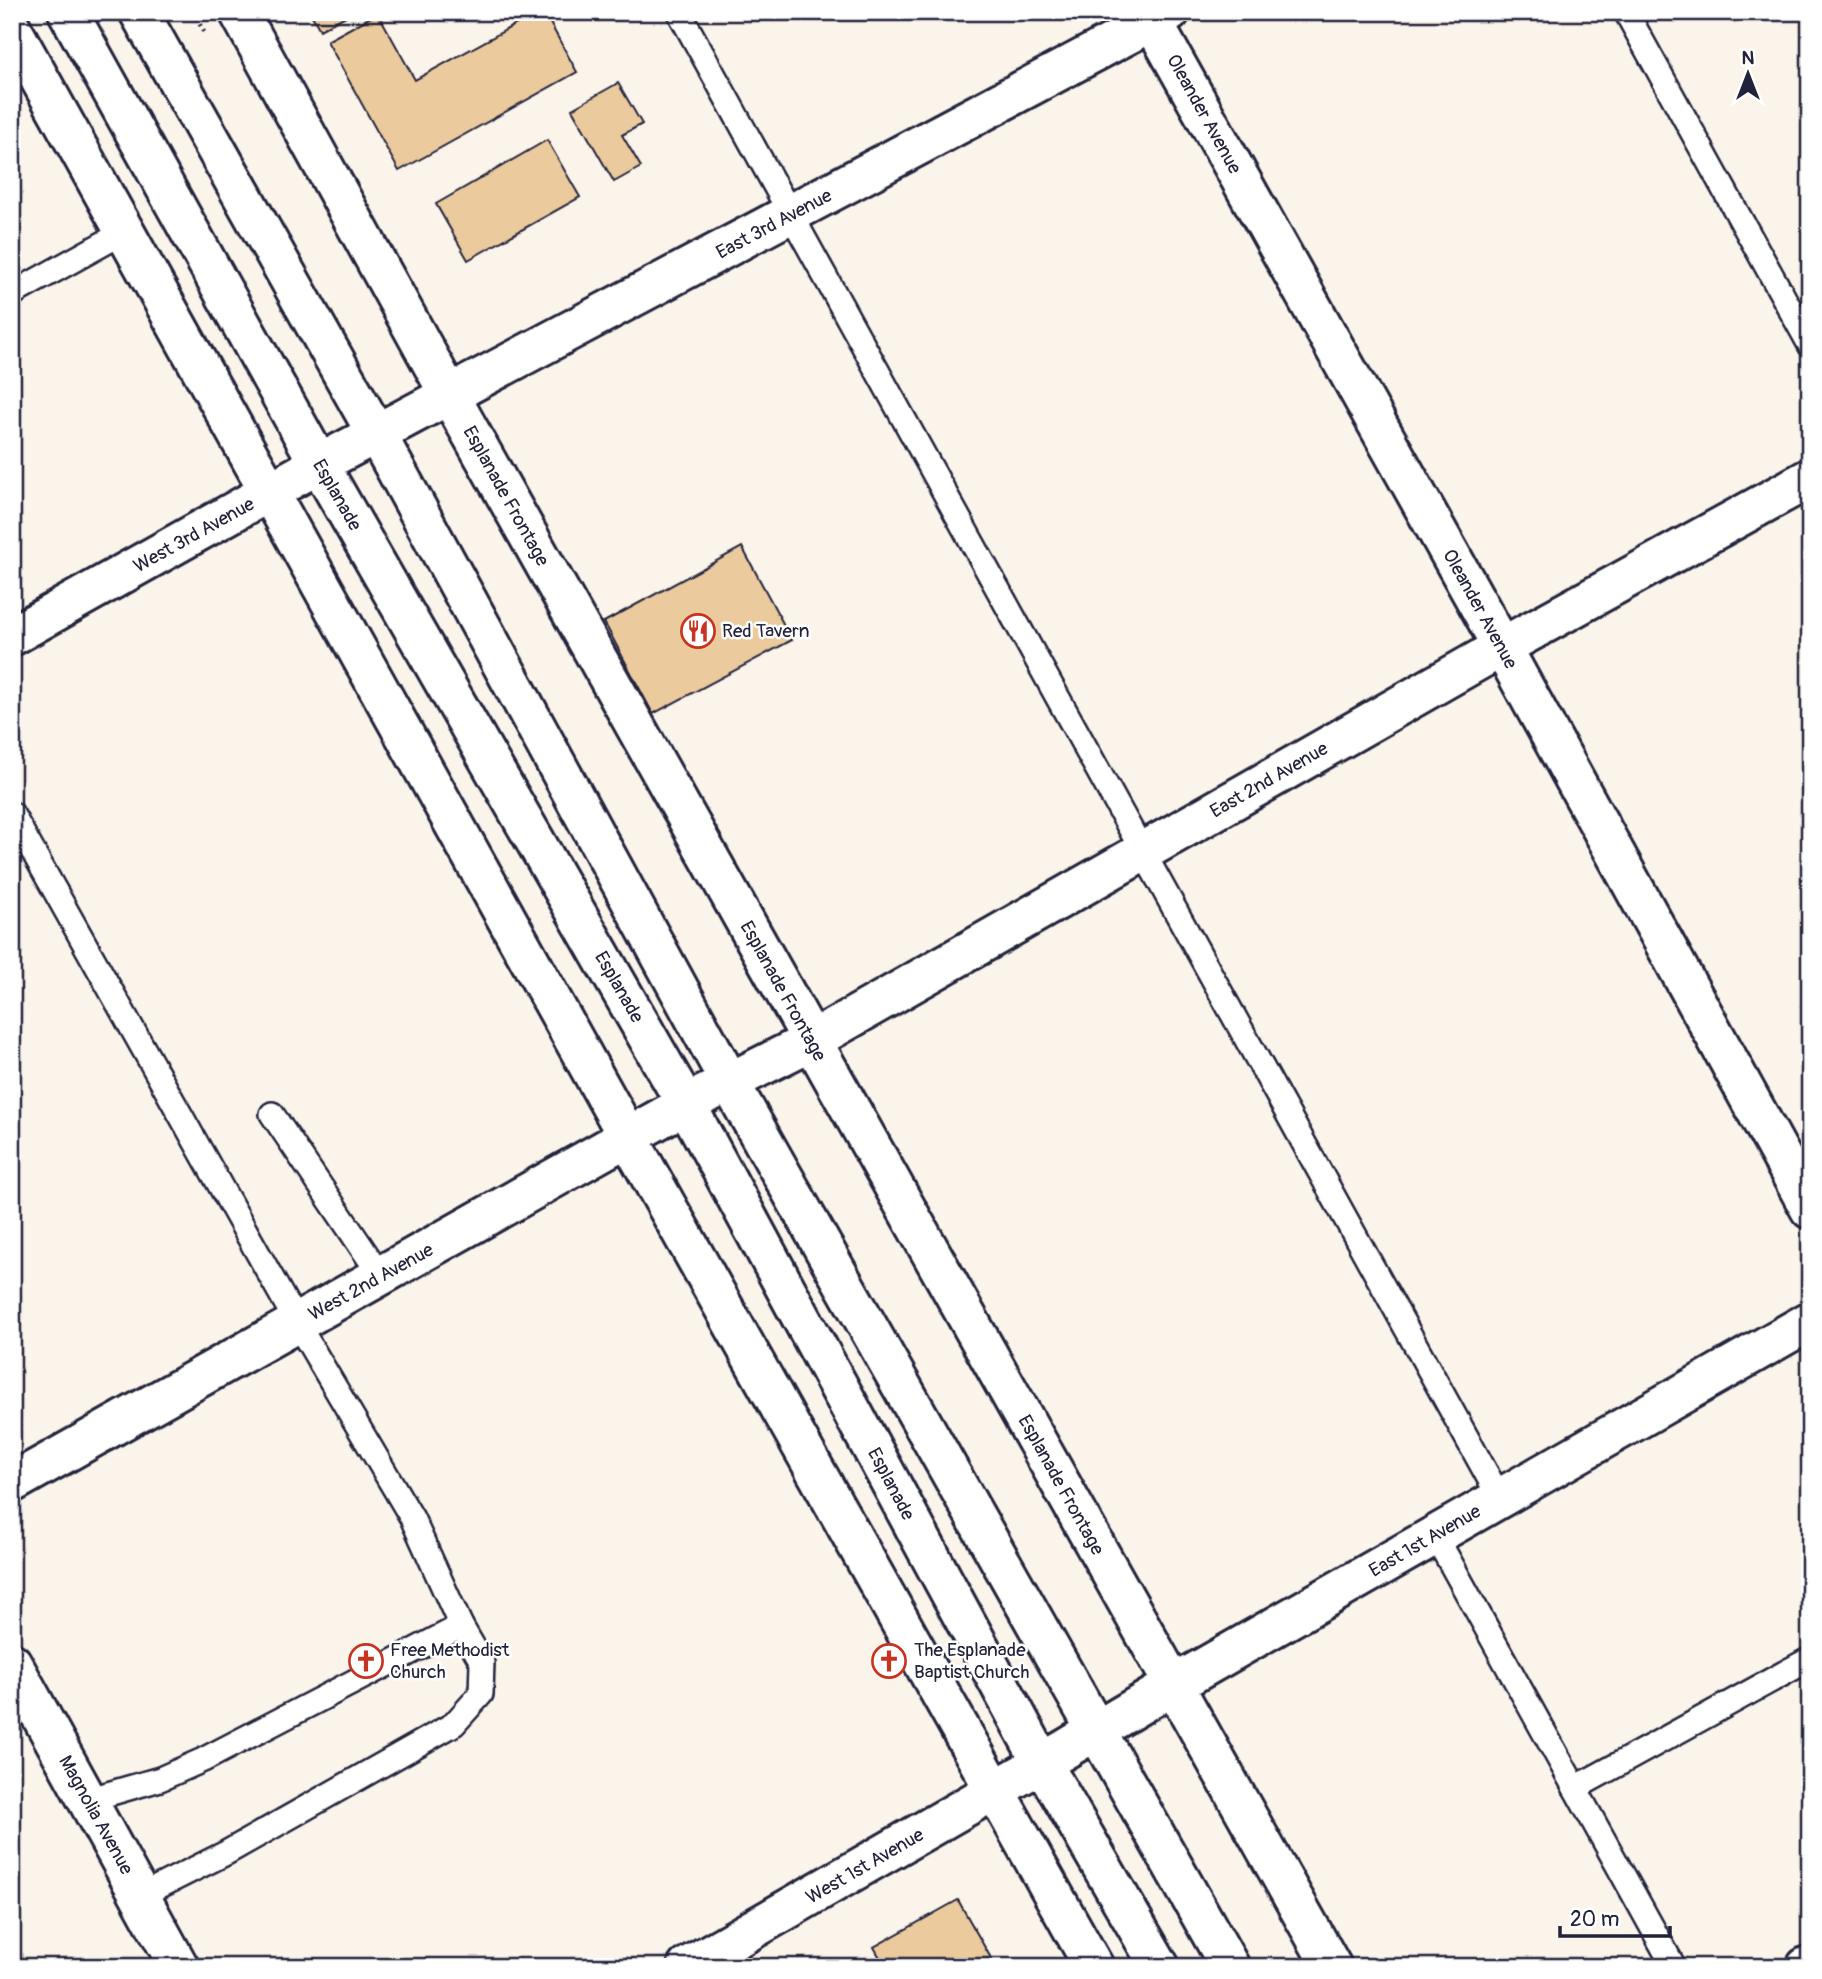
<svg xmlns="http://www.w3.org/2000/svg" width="1822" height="1979" viewBox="0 0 1822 1979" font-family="Pangolin,sans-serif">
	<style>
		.building { fill: #ebca9d; stroke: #22223b; stroke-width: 2 }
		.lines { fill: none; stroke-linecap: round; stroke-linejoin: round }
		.lane-casing { stroke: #22223b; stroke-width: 28 }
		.street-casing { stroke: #22223b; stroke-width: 44 }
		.secondary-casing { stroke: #22223b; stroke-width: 44 }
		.path { stroke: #22223b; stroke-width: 4.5; stroke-dasharray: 2 5; stroke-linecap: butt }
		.lane { stroke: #fff; stroke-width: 23 }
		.street { stroke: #fff; stroke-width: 38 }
		.secondary { stroke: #fff; stroke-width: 38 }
		.labels { text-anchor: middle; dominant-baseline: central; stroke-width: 5; stroke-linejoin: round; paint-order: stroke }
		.street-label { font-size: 19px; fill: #22223b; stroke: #fff }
		.poi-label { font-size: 19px; fill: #22223b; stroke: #fff; text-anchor: start }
	</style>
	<rect width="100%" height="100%" fill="#fbf4eb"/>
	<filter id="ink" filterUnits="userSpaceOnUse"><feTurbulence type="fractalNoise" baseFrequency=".0143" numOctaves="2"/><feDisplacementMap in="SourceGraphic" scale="14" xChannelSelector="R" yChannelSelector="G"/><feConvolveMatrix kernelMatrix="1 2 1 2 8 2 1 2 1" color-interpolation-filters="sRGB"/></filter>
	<g filter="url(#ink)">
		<g class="building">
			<polygon points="310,12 353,12 320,30"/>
			<polygon points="538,12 544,12 577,72 399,171 327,41 378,13 415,80"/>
			<polygon points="618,83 642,124 622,135 641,167 614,182 572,109"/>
			<polygon points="547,140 580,197 468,260 436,204"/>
			<polygon points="742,547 792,640 653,714 604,622"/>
			<polygon points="958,1900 996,1967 885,1967 874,1947"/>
		</g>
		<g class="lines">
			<g class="lane-casing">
				<g id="lane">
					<polyline points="679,12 1500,1498"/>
					<polyline points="1626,12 1810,345"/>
					<polyline points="12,294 126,231"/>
					<polyline points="12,814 297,1323 412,1518 461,1626 482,1662 481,1694 454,1724 226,1853 140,1896"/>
					<polyline points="272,1114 381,1276"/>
					<polyline points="1435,1535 1674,1967"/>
					<polyline points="1575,1788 1810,1659"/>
					<polyline points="87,1800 160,1779 203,1760 461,1626"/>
				</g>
			</g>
			<g class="street-casing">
				<g id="street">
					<polyline points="239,12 450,396 1332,1967"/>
					<polyline points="1147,12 1502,647 1810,1209"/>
					<polyline points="12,29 628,1137 1094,1967"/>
					<polyline points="12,636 319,464 1170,12"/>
					<polyline points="12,1483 686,1104 811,1041 1502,647 1810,478"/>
					<polyline points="12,1663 179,1967"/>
					<polyline points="687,1967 1042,1763"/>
					<polyline points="1806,1967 1810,1965"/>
				</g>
			</g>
			<g class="secondary-casing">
				<g id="secondary">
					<polyline points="68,12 319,464 686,1104 1042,1763 1160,1967"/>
					<polyline points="139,12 377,435 729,1081 1230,1967"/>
					<polyline points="1042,1763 1173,1685 1810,1321"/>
				</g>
			</g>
			<polyline class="path" points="193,12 204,32"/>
			<use href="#lane" class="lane"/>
			<use href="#street" class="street"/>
			<use href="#secondary" class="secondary"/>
		</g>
	</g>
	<defs>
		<g id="restaurant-ring" transform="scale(1.75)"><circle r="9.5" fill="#fff" stroke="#c8321e" stroke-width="1.5"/><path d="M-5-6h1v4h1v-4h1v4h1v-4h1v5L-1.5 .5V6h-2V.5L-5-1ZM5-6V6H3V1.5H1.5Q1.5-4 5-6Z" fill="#c8321e"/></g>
		<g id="church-ring" transform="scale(1.75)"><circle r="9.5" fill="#fff" stroke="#c8321e" stroke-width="1.5"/><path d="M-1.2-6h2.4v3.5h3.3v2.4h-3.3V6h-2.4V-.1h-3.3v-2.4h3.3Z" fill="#c8321e"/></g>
	</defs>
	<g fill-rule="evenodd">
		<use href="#restaurant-ring" x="698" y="631"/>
		<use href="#church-ring" x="366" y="1661"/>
		<use href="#church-ring" x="889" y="1661"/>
	</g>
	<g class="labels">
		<g class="street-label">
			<text transform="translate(1204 114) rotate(61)">Oleander Avenue</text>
			<text transform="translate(774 224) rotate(-28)">East 3rd Avenue</text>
			<text transform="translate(337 495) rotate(60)">Esplanade</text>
			<text transform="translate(506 496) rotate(61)">Esplanade Frontage</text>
			<text transform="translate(194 535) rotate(-29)">West 3rd Avenue</text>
			<text transform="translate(1480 609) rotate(61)">Oleander Avenue</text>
			<text transform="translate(1269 780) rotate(-30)">East 2nd Avenue</text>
			<text transform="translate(619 987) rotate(60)">Esplanade</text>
			<text transform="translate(783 991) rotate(61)">Esplanade Frontage</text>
			<text transform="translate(371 1282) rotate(-29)">West 2nd Avenue</text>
			<text transform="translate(891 1484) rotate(62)">Esplanade</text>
			<text transform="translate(1061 1485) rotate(61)">Esplanade Frontage</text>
			<text transform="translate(1425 1541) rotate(-30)">East 1st Avenue</text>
			<text transform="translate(96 1815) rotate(61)">Magnolia Avenue</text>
			<text transform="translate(865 1866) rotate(-30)">West 1st Avenue</text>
		</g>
		<g class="poi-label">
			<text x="722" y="631">Red Tavern</text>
			<text x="390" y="1650">Free Methodist<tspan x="390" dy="22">Church</tspan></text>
			<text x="914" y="1650">The Esplanade<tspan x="914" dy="22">Baptist Church</tspan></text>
		</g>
	</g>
	<rect width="1822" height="1979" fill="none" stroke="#fff" stroke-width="42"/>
	<rect x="21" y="21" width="1780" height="1937" fill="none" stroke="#22223b" stroke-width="2.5" filter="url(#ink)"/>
	<g transform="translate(1748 74)" stroke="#ffffff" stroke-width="5" paint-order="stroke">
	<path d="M0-5L12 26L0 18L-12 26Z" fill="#22223b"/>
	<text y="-10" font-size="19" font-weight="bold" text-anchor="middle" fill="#22223b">N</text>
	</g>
	<path d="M1560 1926v10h110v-10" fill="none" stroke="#22223b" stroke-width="3.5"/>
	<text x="1570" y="1926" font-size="21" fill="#22223b" stroke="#ffffff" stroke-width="5" paint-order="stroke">20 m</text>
</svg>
